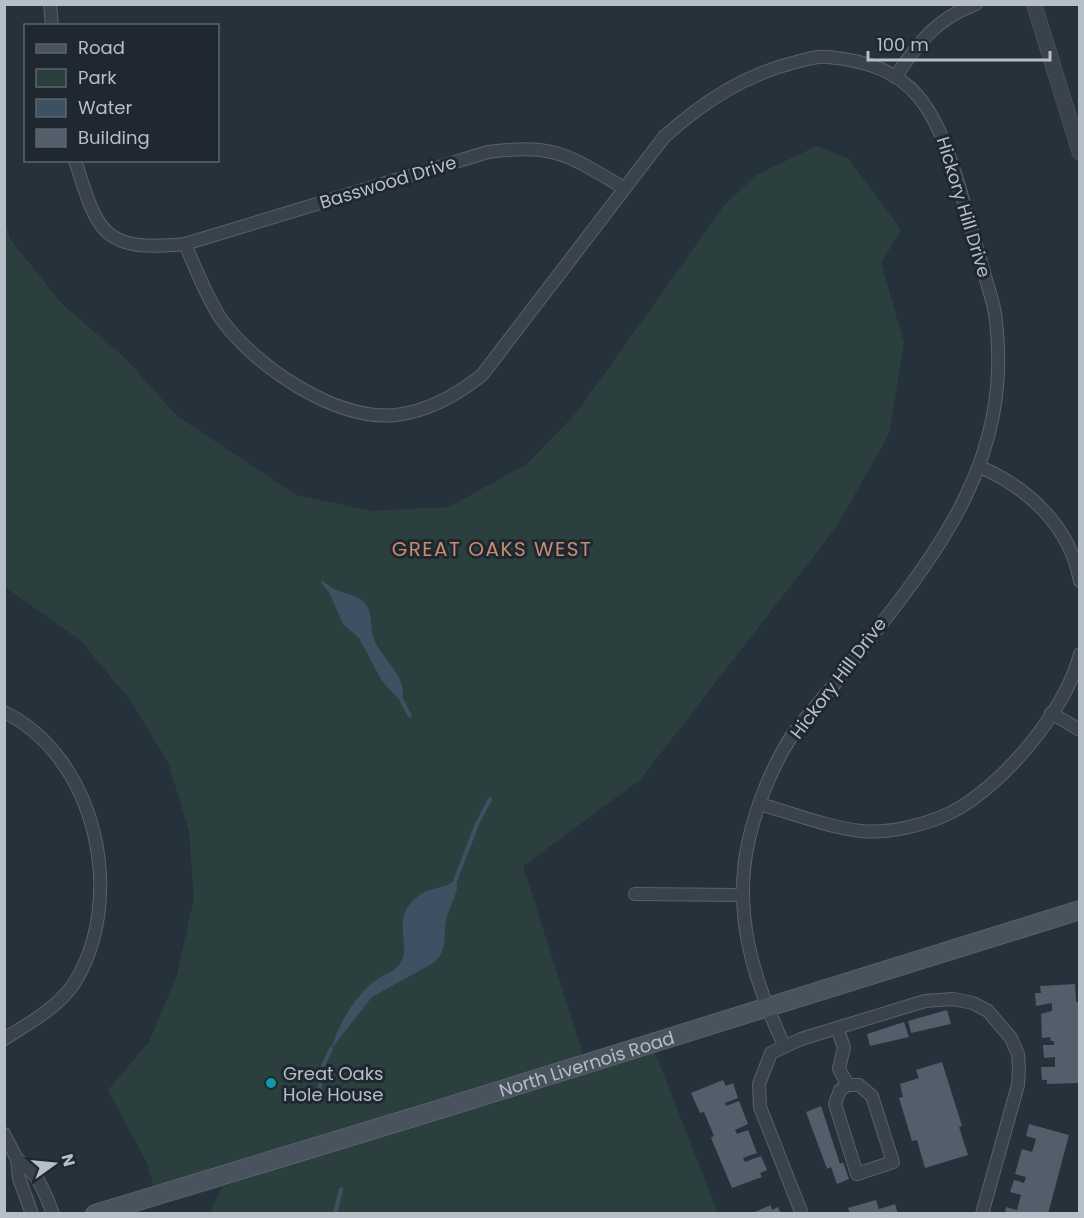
<svg xmlns="http://www.w3.org/2000/svg" width="1084" height="1218" viewBox="0 0 1084 1218" font-family="Poppins,sans-serif">
	<style>
		.green { fill: #2b403e }
		.water { fill: #3e5162 }
		.lines { fill: none; stroke-linecap: round; stroke-linejoin: round }
		.stream { stroke: #3e5162; stroke-width: 4 }
		.building { fill: #525e69 }
		.minor-casing { stroke: #58616a; stroke-width: 14 }
		.tertiary-casing { stroke: #58616a; stroke-width: 16 }
		.secondary-casing { stroke: #58616a; stroke-width: 20 }
		.minor { stroke: #3a434c; stroke-width: 12 }
		.tertiary { stroke: #3a434c; stroke-width: 15 }
		.secondary { stroke: #49535e; stroke-width: 18 }
		.culture-dot { fill: #0f9aa8; stroke: #1f2831; stroke-width: 2 }
		.labels { text-anchor: middle; dominant-baseline: central; stroke-width: 6; stroke-linejoin: round; paint-order: stroke }
		.street-label { font-size: 18px; fill: #b6bec7; stroke: #1f2831 }
		.poi-label { font-size: 18px; fill: #b6bec7; stroke: #1f2831; text-anchor: start }
		.neighbourhood-label { font-size: 20px; letter-spacing: 1.5px; fill: #c98c6e; stroke: #1f2831 }
	</style>
	<rect width="100%" height="100%" fill="#26323b"/>
	<polygon class="green" points="817,146 849,159 901,230 881,263 904,343 889,434 837,526 640,780 523,866 588,1070 654,1050 718,1213 210,1213 222,1187 159,1205 147,1163 108,1090 149,1042 177,975 194,898 189,831 168,762 130,700 80,640 5,587 4,216 10,239 62,304 125,358 177,416 296,495 372,511 449,507 527,464 578,411 723,207 756,175"/>
	<g class="water">
		<path d="M323 581C336 594 354 593 364 602 374 613 369 628 375 642 383 658 405 677 403 695L398 698 382 681 359 638 343 624 330 594 321 582Z"/>
		<path d="M451 883 457 884V888C455 900 448 909 446 921 443 938 448 948 435 962L372 997 331 1049C339 1024 352 1001 372 983 380 976 394 972 399 965 415 945 386 918 421 894 430 888 442 889 451 883Z"/>
	</g>
	<g class="lines">
		<g class="stream">
			<polyline points="400,697 410,716"/>
			<polyline points="454,884 477,824 490,799"/>
			<polyline points="318,1102 323,1066 331,1049"/>
			<polyline points="335,1214 341,1189"/>
		</g>
	</g>
	<g class="building">
		<polygon points="1075,984 1076,1002 1080,1002 1080,1083 1047,1084 1047,1080 1042,1080 1041,1067 1055,1067 1055,1057 1044,1058 1043,1045 1054,1045 1054,1041 1051,1041 1050,1037 1042,1038 1041,1014 1052,1011 1052,1003 1036,1006 1035,993 1041,993 1040,986"/>
		<polygon points="947,1010 951,1024 911,1033 908,1021"/>
		<polygon points="904,1022 909,1037 870,1046 867,1034"/>
		<polygon points="942,1062 962,1126 959,1127 968,1155 925,1168 917,1140 912,1141 899,1098 903,1097 900,1084 919,1078 916,1070"/>
		<polygon points="266,1077 277,1078 276,1088 266,1087"/>
		<polygon points="723,1080 726,1086 733,1083 738,1098 725,1103 726,1106 739,1101 748,1124 735,1130 737,1134 748,1130 757,1153 743,1158 745,1162 761,1156 767,1170 760,1173 762,1177 732,1188 711,1138 714,1136 704,1112 700,1113 691,1093"/>
		<polygon points="821,1106 840,1164 843,1162 849,1179 837,1184 831,1167 827,1169 806,1112"/>
		<polygon points="1029,1124 1069,1135 1048,1214 1005,1214 1006,1207 1017,1210 1021,1195 1010,1192 1014,1180 1024,1183 1026,1177 1015,1174 1022,1149 1032,1152 1036,1139 1026,1136"/>
		<polygon points="876,1200 879,1209 895,1204 898,1214 850,1214 848,1208"/>
		<polygon points="771,1205 772,1210 778,1207 781,1214 750,1214"/>
	</g>
	<g class="lines">
		<g class="minor-casing">
			<g id="minor">
				<polyline points="50,4 52,26"/>
				<path d="M895 77C920 42 934 20 976 4"/>
				<path d="M75 160C98 234 103 252 185 244L488 152C555 143 568 155 624 188"/>
				<path d="M185 244C196 269 206 296 221 319 255 366 335 421 396 415 429 411 457 395 482 375L664 137C703 102 744 75 796 62 807 59 817 56 828 57 916 65 935 109 959 186 968 216 976 246 985 276 989 291 995 306 996 321 1013 467 931 560 848 667 831 690 810 711 793 734 773 764 757 804 749 839 732 912 753 979 784 1045"/>
				<path d="M980 467C1029 488 1070 527 1080 581"/>
				<path d="M4 712C97 757 128 900 73 985 57 1008 28 1024 4 1039"/>
				<polyline points="1051,713 1080,730"/>
				<path d="M759 804C792 813 827 827 861 831 888 834 925 825 950 813 1002 787 1066 711 1080 654"/>
				<polyline points="635,894 741,895"/>
				<polyline points="837,1028 844,1047 839,1069 848,1085 859,1085 872,1096 893,1162 857,1174 835,1104 840,1090 848,1085"/>
				<polyline points="4,1134 17,1159"/>
				<path d="M32 1214 19 1178 17 1159C38 1173 44 1190 53 1214"/>
				<polyline points="802,1214 760,1107 759,1084 771,1053 801,1039 925,1001 953,999 973,1003 988,1011 1011,1038 1018,1054 1019,1069 1018,1085 982,1214"/>
			</g>
		</g>
		<g class="tertiary-casing">
			<polyline id="tertiary" points="1034,4 1080,153"/>
		</g>
		<g class="secondary-casing">
			<g id="secondary">
				<path id="s1" d="M95 1214 434 1111 1080 910"/>
			</g>
		</g>
		<use href="#minor" class="minor"/>
		<use href="#tertiary" class="tertiary"/>
		<use href="#secondary" class="secondary"/>
	</g>
	<circle class="culture-dot" cx="271" cy="1083" r="6"/>
	<g class="labels">
		<g class="street-label">
			<text transform="translate(388 182) rotate(-17)">Basswood Drive</text>
			<text transform="translate(964 207) rotate(73)">Hickory Hill Drive</text>
			<text transform="translate(838 678) rotate(-53)">Hickory Hill Drive</text>
			<text stroke="none"><textPath href="#s1" startOffset="514">North Livernois Road</textPath></text>
		</g>
		<g class="poi-label">
			<text x="283" y="1073">Great Oaks<tspan x="283" dy="21">Hole House</tspan></text>
		</g>
		<g class="neighbourhood-label">
			<text x="492" y="549">GREAT OAKS WEST</text>
		</g>
	</g>
	<rect width="1084" height="1218" fill="none" stroke="#b6bec7" stroke-width="12"/>
	<rect x="24" y="24" width="195" height="138" fill="#1f2831" stroke="#5b646d" stroke-width="1.5"/>
	<rect x="36" y="44" width="30" height="9" fill="#49535e" stroke="#5b646d" stroke-width="1.5"/>
	<text x="78" y="54" font-size="18" fill="#b6bec7">Road</text>
	<rect x="36" y="69" width="30" height="18" fill="#2b403e" stroke="#5b646d" stroke-width="1.5"/>
	<text x="78" y="84" font-size="18" fill="#b6bec7">Park</text>
	<rect x="36" y="99" width="30" height="18" fill="#3e5162" stroke="#5b646d" stroke-width="1.5"/>
	<text x="78" y="114" font-size="18" fill="#b6bec7">Water</text>
	<rect x="36" y="129" width="30" height="18" fill="#525e69" stroke="#5b646d" stroke-width="1.5"/>
	<text x="78" y="144" font-size="18" fill="#b6bec7">Building</text>
	<g transform="translate(54 1164) rotate(75)" stroke="#1f2831" stroke-width="4.5" paint-order="stroke">
	<path d="M0-4.5L10 22L0 15L-10 22Z" fill="#b6bec7"/>
	<text y="-9" font-size="16" font-weight="bold" text-anchor="middle" fill="#b6bec7">N</text>
	</g>
	<path d="M868 51v9h182v-9" fill="none" stroke="#b6bec7" stroke-width="3"/>
	<text x="877" y="51" font-size="18" fill="#b6bec7" stroke="#1f2831" stroke-width="4.5" paint-order="stroke">100 m</text>
</svg>
